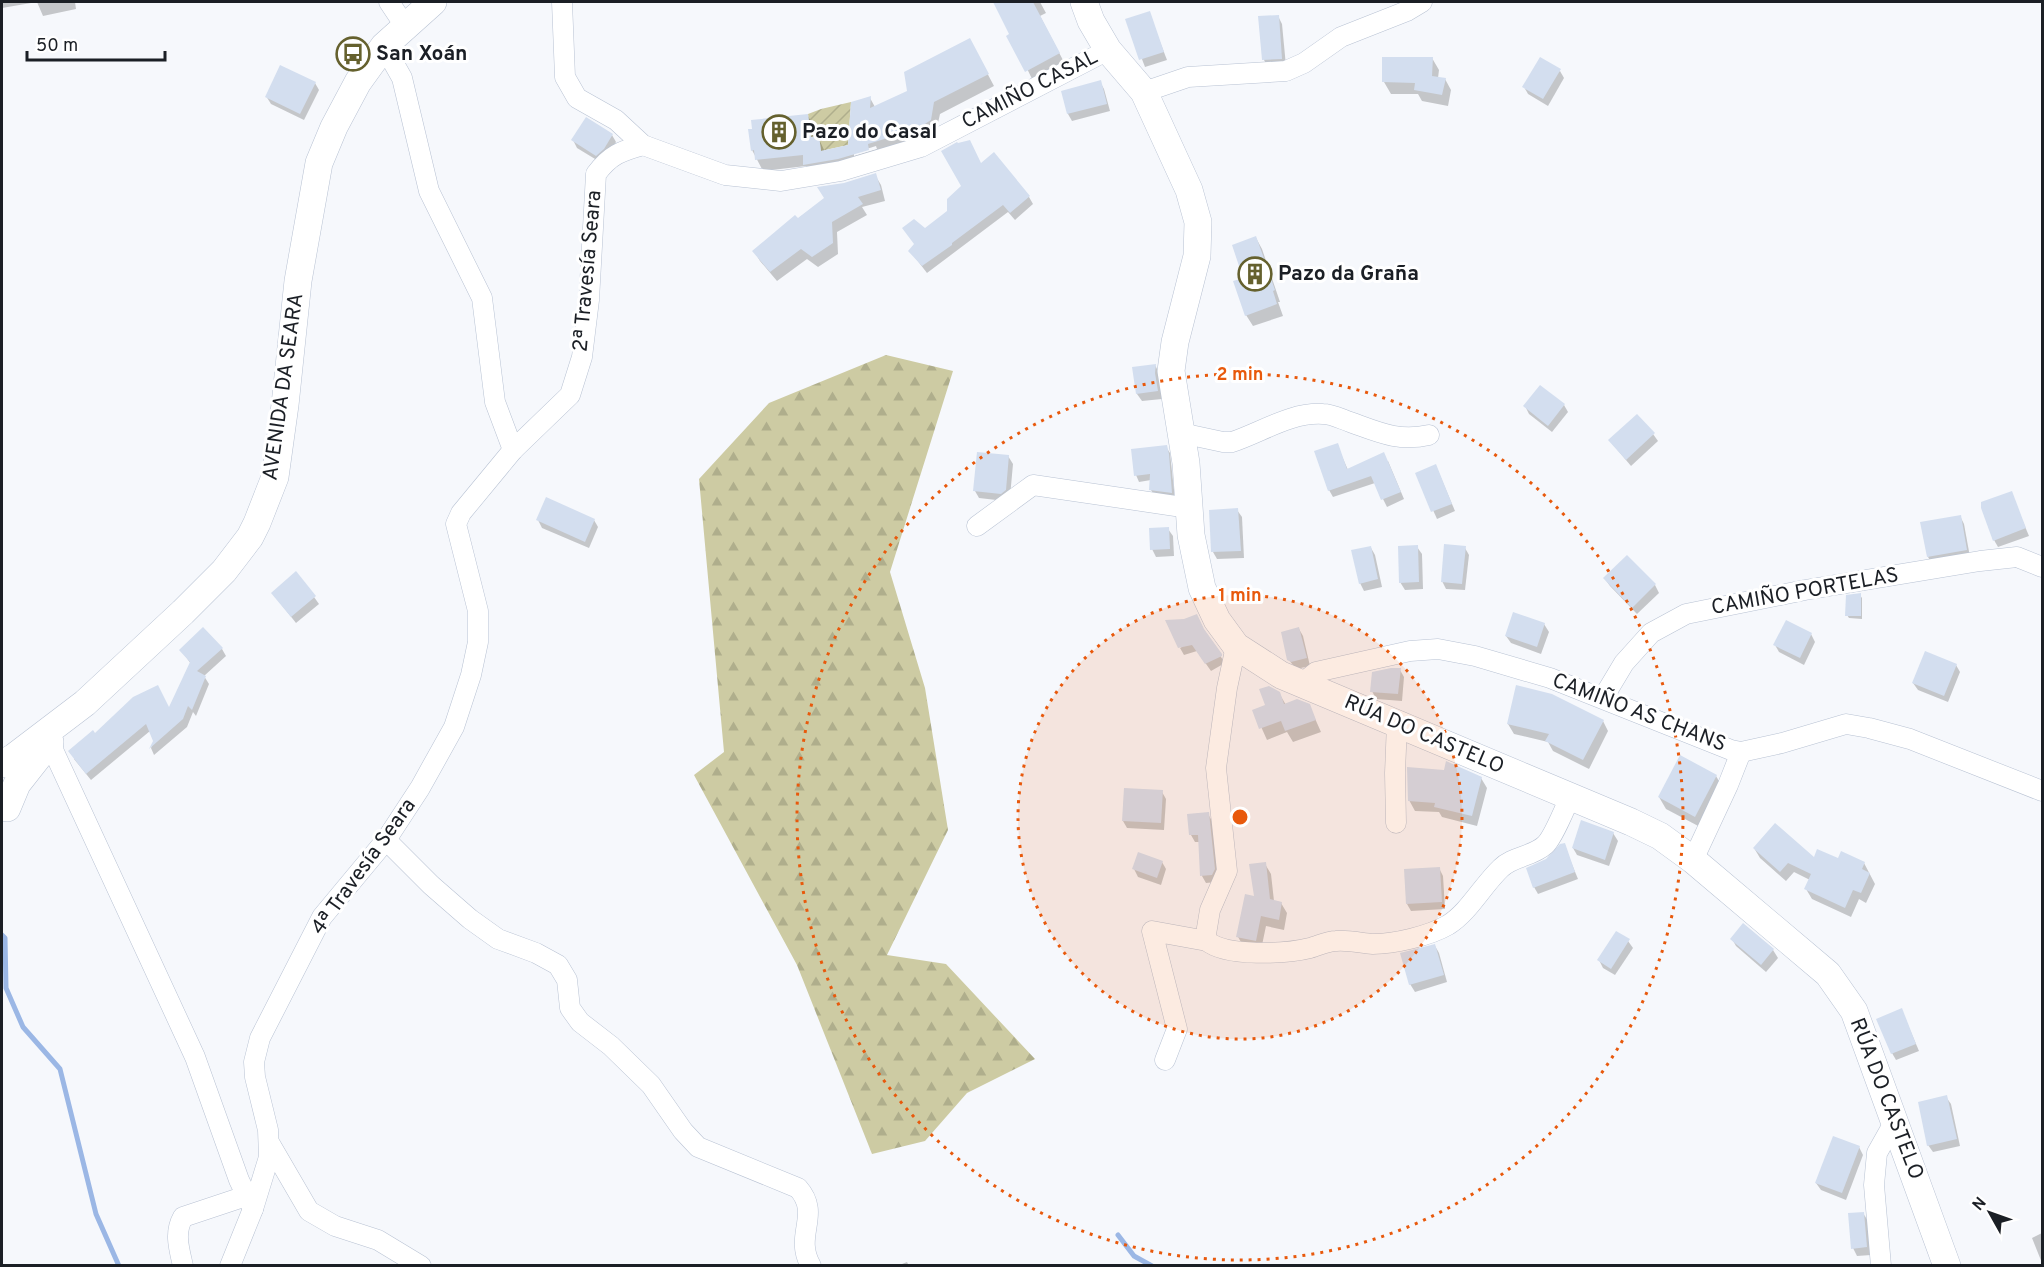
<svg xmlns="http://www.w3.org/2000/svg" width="2044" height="1267" viewBox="0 0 2044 1267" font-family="Overpass,sans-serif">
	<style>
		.forest { fill: url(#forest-firs) }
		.garden { fill: url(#garden-furrows) }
		.shadow { fill: #0003; fill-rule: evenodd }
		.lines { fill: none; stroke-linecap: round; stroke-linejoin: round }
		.stream { stroke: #9bb7e5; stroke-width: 5 }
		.building { fill: #d3deef }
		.street-casing { stroke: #b8c2d3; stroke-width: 21 }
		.secondary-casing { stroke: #b8c2d3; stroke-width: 28 }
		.street { stroke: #fff; stroke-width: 20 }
		.secondary { stroke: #fff; stroke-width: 27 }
		.ring { fill: none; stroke: #e8590c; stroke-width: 3; stroke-dasharray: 3 6 }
		.labels { text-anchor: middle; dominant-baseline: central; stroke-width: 6; stroke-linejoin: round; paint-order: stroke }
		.poi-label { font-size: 21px; font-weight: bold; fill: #1b1f25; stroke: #fff; text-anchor: start }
		.street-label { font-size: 21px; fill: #1b1f25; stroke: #fff }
		.centre { fill: #e8590c; stroke: #fff; stroke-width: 3 }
		.ring-label { font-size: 18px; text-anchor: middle; font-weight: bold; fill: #e8590c; stroke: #fff; stroke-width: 6; stroke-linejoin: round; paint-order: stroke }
	</style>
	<defs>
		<pattern id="forest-firs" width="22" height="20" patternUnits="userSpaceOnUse" patternTransform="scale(1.5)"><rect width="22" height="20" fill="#cdcba3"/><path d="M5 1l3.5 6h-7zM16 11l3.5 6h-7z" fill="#afae8c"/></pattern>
		<pattern id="garden-furrows" width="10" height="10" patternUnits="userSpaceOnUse" patternTransform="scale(1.5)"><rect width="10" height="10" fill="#cdcba3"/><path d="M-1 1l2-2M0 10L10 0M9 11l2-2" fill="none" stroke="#afae8c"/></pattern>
	</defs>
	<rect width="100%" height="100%" fill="#f6f8fc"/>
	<polygon class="forest" points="886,355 953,371 890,572 925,688 948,830 887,955 946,964 1035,1059 967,1093 925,1141 872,1154 797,965 694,775 724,752 699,479 769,403"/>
	<polygon class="garden" points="851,102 848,145 821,151 819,136 811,137 808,114 821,109"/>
	<g class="shadow">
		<polygon points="2,2 75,2 76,9 43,16 37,2 2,8"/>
		<polygon points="995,2 1040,2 1046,13 1040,16 1065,64 1033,81"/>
		<polygon points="1149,13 1167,60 1145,67 1127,20"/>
		<polygon points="1278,16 1282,24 1286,66 1268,67 1264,60 1260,18"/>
		<path d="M976 52 994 86 940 114 936 132 811 176 806 166 763 171 752 150 808 116 814 127 815 138 818 137 825 152 850 146 870 98 875 107 908 92ZM876 146 877 149 854 156V153Z"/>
		<polygon points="1432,58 1439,70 1438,78 1445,79 1451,90 1448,106 1422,101 1418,94 1391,94 1384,82 1383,59"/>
		<polygon points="1560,71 1564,78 1548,106 1528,94 1524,87"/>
		<polygon points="1100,82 1104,89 1110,111 1072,121 1068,114 1062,92"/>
		<polygon points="315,83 319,90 304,120 271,104 266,96"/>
		<polygon points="612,135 616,142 607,156 600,162 577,148 573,140"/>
		<polygon points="981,165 1029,197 1033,204 1015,220 1008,212 927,273 910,251 925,230 948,212"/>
		<polygon points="875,175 881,185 885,201 862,207 867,215 837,232 838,254 818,267 807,259 777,281 760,261 754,251 845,184"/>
		<polygon points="1256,238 1262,249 1280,302 1278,302 1283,316 1253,326 1246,315 1245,279"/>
		<polygon points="1155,365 1159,373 1162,399 1142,401 1137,394 1134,368"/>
		<polygon points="1564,405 1568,412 1552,432 1529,414 1525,406"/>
		<polygon points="1653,434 1658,441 1631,466 1610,441"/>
		<polygon points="1337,445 1348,470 1388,461 1404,499 1387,507 1375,483 1333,497 1329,490"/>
		<polygon points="1166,447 1170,453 1175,499 1155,496 1151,490 1151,480 1139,482 1136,475"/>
		<polygon points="1008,456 1013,464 1010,497 1005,501 979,498 975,491"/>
		<polygon points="1436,466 1455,511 1437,519 1417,474"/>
		<polygon points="2011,493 2029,536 1998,547 1994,540"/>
		<polygon points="1237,510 1242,517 1244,558 1217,559 1213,552"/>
		<polygon points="1960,516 1964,524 1970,557 1932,564 1928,557"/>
		<polygon points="538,520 594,520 598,527 589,548 542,528"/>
		<polygon points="1168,529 1173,536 1174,556 1156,557 1152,549"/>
		<polygon points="1417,547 1422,554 1423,589 1405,590 1400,582"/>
		<polygon points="1371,548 1375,555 1382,587 1364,591 1360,583"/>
		<polygon points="1465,548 1469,555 1465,590 1446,589 1442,581"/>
		<polygon points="1605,579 1655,585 1659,593 1637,614 1610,586"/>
		<polygon points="273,594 314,597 319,604 296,623"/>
		<polygon points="1860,595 1862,598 1862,619 1849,618 1847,615"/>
		<polygon points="1544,624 1549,632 1541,654 1511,643 1506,636"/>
		<polygon points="1299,629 1303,636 1310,666 1296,669 1289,660"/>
		<polygon points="1205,633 1225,663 1211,671 1197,651 1184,655 1180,648"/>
		<polygon points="1811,634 1815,642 1804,665 1779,652 1775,645"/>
		<polygon points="222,649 226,656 204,676 209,684 196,716 193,712 187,727 154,755 151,748 154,741 150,731 91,780 74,759 95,735 169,710 191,664 181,650"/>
		<polygon points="1956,665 1960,672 1948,702 1918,690 1913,683"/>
		<polygon points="1400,670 1404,677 1402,701 1376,699 1372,691"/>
		<polygon points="1279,693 1286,705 1309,705 1321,732 1293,742 1287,732 1267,740 1254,711 1267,706"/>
		<polygon points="1603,721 1608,731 1589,769 1553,751 1548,742 1514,734 1508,724"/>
		<polygon points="1716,776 1723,788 1702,828 1666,809 1659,797"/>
		<polygon points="1481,778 1487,788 1477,826 1442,817 1439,812 1415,811 1409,800"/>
		<polygon points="1162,792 1166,799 1164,830 1127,828 1123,821"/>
		<polygon points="1208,814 1212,821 1218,877 1216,882 1206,883 1202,876 1200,842 1195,842 1191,835 1189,815"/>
		<polygon points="1613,833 1618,841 1609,866 1577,855 1573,848"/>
		<polygon points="1564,845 1578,879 1538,894 1534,887 1546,861"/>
		<polygon points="1754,848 1814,860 1864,863 1875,884 1866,903 1859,899 1851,917 1812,899 1806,889 1810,880 1794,872 1786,881 1760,858"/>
		<polygon points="1162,862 1166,869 1161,885 1138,877 1134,869"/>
		<polygon points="1265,864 1271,874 1274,901 1281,903 1287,913 1284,930 1266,926 1261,950 1244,947 1238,937 1255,898"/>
		<polygon points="1439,868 1443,876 1445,909 1411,911 1407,904"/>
		<polygon points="1743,925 1773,950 1778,958 1766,972 1736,946 1732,939"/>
		<polygon points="1628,941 1633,948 1615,975 1603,968 1599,960"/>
		<polygon points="1435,946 1439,953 1447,982 1415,992 1410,984"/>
		<polygon points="1905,1018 1919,1051 1896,1060 1892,1053"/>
		<polygon points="1946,1097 1951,1104 1960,1146 1933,1152 1928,1145"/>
		<polygon points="1859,1147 1863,1155 1846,1200 1821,1190 1816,1183"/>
		<polygon points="1863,1213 1868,1221 1871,1255 1857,1256 1853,1248"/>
		<polygon points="2042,1233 2042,1263 2032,1238"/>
		<polygon points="907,1262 909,1266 897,1266"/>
	</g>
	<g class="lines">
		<g class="stream">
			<polyline points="2,935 5,938 6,988 23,1027 60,1069 96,1214 119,1266"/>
			<polyline points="1118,1235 1134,1256 1152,1266"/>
		</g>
	</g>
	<g class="building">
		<polygon points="993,2 1033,2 1060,53 1025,72 1006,36 1009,34"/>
		<polygon points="1150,11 1164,52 1139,60 1125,19"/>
		<polygon points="1279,15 1282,59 1262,60 1258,16"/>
		<polygon points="970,38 989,74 934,102 931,120 917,129 868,144 869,150 838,159 803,165 803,155 755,160 754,150 751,151 748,129 752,129 751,120 808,114 811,137 819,136 821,151 848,145 851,102 871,96 870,108 907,91 904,72"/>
		<polygon points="1382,57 1433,57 1432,76 1446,78 1442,95 1414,90 1415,83 1382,82"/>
		<polygon points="1540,57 1561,69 1543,99 1522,87"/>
		<polygon points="280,65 316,82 300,114 265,97"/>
		<polygon points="1101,80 1107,104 1067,114 1061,91"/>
		<polygon points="586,117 613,134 604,149 596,156 571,140"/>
		<polygon points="970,140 981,163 994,152 1030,196 1010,213 1003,205 952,243 952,245 922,266 908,251 914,244 902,228 914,219 925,228 947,211 947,199 961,186 941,151 957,142 958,143"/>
		<polygon points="876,173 881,190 858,197 863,204 832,222 833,243 812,257 801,249 770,272 752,251 795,215 798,218 824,198 817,187 844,183"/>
		<polygon points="1256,236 1275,290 1273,291 1277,304 1245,316 1233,281 1243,278 1232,245"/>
		<polygon points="1156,364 1155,373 1158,391 1136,394 1132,367"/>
		<polygon points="1540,385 1565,404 1548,426 1523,406"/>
		<polygon points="1637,414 1655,433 1626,460 1608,440"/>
		<polygon points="1338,443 1347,469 1384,452 1401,492 1381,500 1371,476 1328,491 1314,451"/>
		<polygon points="1167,445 1169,454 1172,493 1149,490 1150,474 1134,476 1131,449"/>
		<polygon points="977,452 1009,455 1006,490 1001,494 973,491"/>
		<polygon points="1436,464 1452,504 1431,512 1415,473"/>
		<polygon points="2012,491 2026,528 1993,541 1981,508 1981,502"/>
		<polygon points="546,497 595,519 585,542 536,520"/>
		<polygon points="1238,508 1241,551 1211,552 1209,510"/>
		<polygon points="1961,515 1967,550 1927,557 1920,522"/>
		<polygon points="1169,527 1170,549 1150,550 1149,528"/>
		<polygon points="1444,544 1466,546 1462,584 1441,582"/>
		<polygon points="1418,545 1419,582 1399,583 1398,546"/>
		<polygon points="1371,546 1378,579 1359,584 1351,550"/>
		<polygon points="1627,555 1656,584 1632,608 1603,578"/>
		<polygon points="296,571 316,596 291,617 271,593"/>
		<polygon points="1861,593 1861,616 1845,616 1846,595"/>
		<polygon points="1513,612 1545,623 1537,647 1505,636"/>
		<polygon points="1197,614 1204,629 1222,654 1222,656 1205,664 1192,645 1178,648 1165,620 1184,619"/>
		<polygon points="1786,620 1812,633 1800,658 1773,645"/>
		<polygon points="203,627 223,648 197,671 206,676 192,710 188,706 183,719 149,749 153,741 146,724 86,774 68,751 93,730 95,733 133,697 158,685 169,707 190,662 179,650"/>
		<polygon points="1299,627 1307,658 1291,662 1287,660 1281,632"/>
		<polygon points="1925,651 1957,664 1944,696 1912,683"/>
		<polygon points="1391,668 1401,668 1398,694 1370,692 1372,672"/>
		<polygon points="1516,685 1552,694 1604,720 1583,760 1545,741 1549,734 1507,724"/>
		<polygon points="1269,686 1280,692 1284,704 1297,699 1310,704 1316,720 1285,731 1281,721 1259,729 1252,710 1265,705 1259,689"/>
		<polygon points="1680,755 1717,775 1695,817 1658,797"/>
		<polygon points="1446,761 1482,777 1472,816 1434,807 1435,803 1408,801 1407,767 1444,770"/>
		<polygon points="1124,788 1163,790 1161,823 1122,821"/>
		<polygon points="1209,812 1215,869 1212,875 1200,876 1198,835 1189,835 1187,814"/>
		<polygon points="1581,820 1614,832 1605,860 1572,848"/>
		<polygon points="1775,823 1814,857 1817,849 1838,858 1841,851 1865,862 1862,869 1870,873 1861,893 1853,890 1845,908 1804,889 1811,874 1788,863 1780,872 1753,848"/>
		<polygon points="1565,843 1575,872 1533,888 1526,868 1546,859 1560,844"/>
		<polygon points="1138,852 1163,861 1157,878 1132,869"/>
		<polygon points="1266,862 1270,899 1282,902 1279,920 1261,916 1256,941 1236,937 1245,894 1254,896 1249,864"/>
		<polygon points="1440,867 1442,902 1406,904 1404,869"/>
		<polygon points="1743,923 1774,949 1761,965 1730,939"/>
		<polygon points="1616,931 1630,939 1611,969 1597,960"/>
		<polygon points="1435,944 1444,975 1409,985 1400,953"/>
		<polygon points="1902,1008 1916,1044 1891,1054 1876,1019"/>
		<polygon points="1947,1095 1957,1139 1927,1146 1918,1102"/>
		<polygon points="1833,1136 1860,1146 1842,1193 1815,1183"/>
		<polygon points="1864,1212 1867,1247 1851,1249 1848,1213"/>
	</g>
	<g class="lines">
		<g class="street-casing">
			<g id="street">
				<polyline points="389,2 405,26"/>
				<polyline points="562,2 565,77 577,98 616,120 643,145 725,175 781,181 841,171 921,147 1108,50"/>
				<polyline points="384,46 402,78 429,191 482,298 495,402 513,450"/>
				<polyline points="1144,92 1188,77 1286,71 1304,63 1341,37 1407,11 1422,2"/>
				<path d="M1181 433 1223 442H1232C1262 432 1291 412 1323 414 1332 414 1341 419 1350 422 1378 432 1398 442 1429 435"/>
				<polyline points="977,526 1033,485 1189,508"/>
				<path d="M1236 646 1227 688 1216 768 1227 871 1210 910 1206 934 1207 941C1226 957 1286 954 1310 948 1318 946 1327 941 1336 941 1348 940 1361 943 1373 944 1394 944 1429 936 1448 925 1469 912 1482 886 1501 868 1513 856 1532 857 1545 845 1553 838 1565 808 1570 797"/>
				<polyline points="1301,684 1316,672 1410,651 1438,649 1475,656 1550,678 1731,750 1741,752 1782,743 1846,724 1869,728 1910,739 2042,791"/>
				<polyline points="1603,698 1624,663 1651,633 1686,614 1805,590 1980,561 2017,557 2042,567"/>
				<polyline points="51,740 54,752 195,1057 239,1180 253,1209"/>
				<polyline points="1396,823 1395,773 1397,723"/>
				<path d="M386 840 431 885 470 919 498 939 536 953 558 965 567 980 570 1008 580 1022 611 1046 651 1085 683 1131 698 1147 798 1188C822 1215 793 1235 811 1266"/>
				<polyline points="1693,860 1728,785 1741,752"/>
				<polyline points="1165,1060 1177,1029 1152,931 1207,941"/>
				<polyline points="270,1144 309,1211 335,1226 378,1240 421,1266"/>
				<path d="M183 1266C179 1248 174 1233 183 1217L246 1196"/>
				<path d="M230 1266 253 1209 269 1157 268 1130 255 1077 254 1062 260 1038 322 917 386 840 420 788 454 727 471 675 478 642V611L456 524 461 513 513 450 570 395 582 357 589 300 596 174C610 155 621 151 643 145"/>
				<polyline points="1881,1266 1874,1185 1877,1153 1895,1121"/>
			</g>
		</g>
		<g class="secondary-casing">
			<g id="secondary">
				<polyline points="1084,2 1091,21 1108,50 1144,92 1189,190 1198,222 1197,256 1175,342 1171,371 1186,463 1191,535 1202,588 1217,620 1236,646 1281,675 1631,822 1660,836 1693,860 1828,974 1854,1011 1947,1266"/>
				<polyline points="2,764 14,757 85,703 183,612 224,571 250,537 257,523 275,477 285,405 298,281 319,163 334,127 358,82 384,46 433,2"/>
				<polyline points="7,808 17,784 50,742"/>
			</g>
		</g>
		<use href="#street" class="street"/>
		<use href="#secondary" class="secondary"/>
	</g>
	<circle cx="1240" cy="817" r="222" fill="#e8590c" fill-opacity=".12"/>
	<g class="ring">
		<circle cx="1240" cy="817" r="222"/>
		<circle cx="1240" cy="817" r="443"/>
	</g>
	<defs>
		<g id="bus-ring" transform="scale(1.725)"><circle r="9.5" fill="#fff" stroke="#65612e" stroke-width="1.5"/><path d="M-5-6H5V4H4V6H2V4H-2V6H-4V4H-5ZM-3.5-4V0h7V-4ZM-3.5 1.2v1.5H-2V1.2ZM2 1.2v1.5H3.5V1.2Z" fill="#65612e"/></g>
		<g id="building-ring" transform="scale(1.725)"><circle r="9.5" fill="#fff" stroke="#65612e" stroke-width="1.5"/><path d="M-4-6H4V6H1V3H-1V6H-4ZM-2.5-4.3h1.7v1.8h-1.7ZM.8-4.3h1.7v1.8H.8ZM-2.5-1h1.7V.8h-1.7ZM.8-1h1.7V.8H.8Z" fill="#65612e"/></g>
	</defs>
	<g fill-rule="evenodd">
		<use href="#bus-ring" x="353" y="54"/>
		<use href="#building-ring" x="779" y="132"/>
		<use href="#building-ring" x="1255" y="274"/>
	</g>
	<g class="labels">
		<g class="poi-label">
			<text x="376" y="54">San Xoán</text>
			<text x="802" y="132">Pazo do Casal</text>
			<text x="1278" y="274">Pazo da Graña</text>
		</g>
		<g class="street-label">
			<text transform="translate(1030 90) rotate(-27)">CAMIÑO CASAL</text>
			<text transform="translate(588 271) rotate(-85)">2ª Travesía Seara</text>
			<text transform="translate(284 387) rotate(-82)">AVENIDA DA SEARA</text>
			<text transform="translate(1805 592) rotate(-10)">CAMIÑO PORTELAS</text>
			<text transform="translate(1639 713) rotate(21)">CAMIÑO AS CHANS</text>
			<text transform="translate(1424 735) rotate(23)">RÚA DO CASTELO</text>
			<text transform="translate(364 867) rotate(-54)">4ª Travesía Seara</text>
			<text transform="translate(1886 1099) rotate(69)">RÚA DO CASTELO</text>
		</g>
	</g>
	<circle cx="1240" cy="817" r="9" class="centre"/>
	<g class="ring-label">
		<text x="1240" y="380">2 min</text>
		<text x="1240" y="601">1 min</text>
	</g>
	<rect width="2044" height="1267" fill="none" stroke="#1b1f25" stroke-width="6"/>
	<g transform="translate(1990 1213) rotate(310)" stroke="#ffffff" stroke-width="4.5" paint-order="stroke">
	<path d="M0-4.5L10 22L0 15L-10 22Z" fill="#1b1f25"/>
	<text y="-9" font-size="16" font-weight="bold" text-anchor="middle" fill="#1b1f25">N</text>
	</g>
	<path d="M27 51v9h138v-9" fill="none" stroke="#1b1f25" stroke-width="3"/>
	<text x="36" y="51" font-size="18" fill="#1b1f25" stroke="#ffffff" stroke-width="4.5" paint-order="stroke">50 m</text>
</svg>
